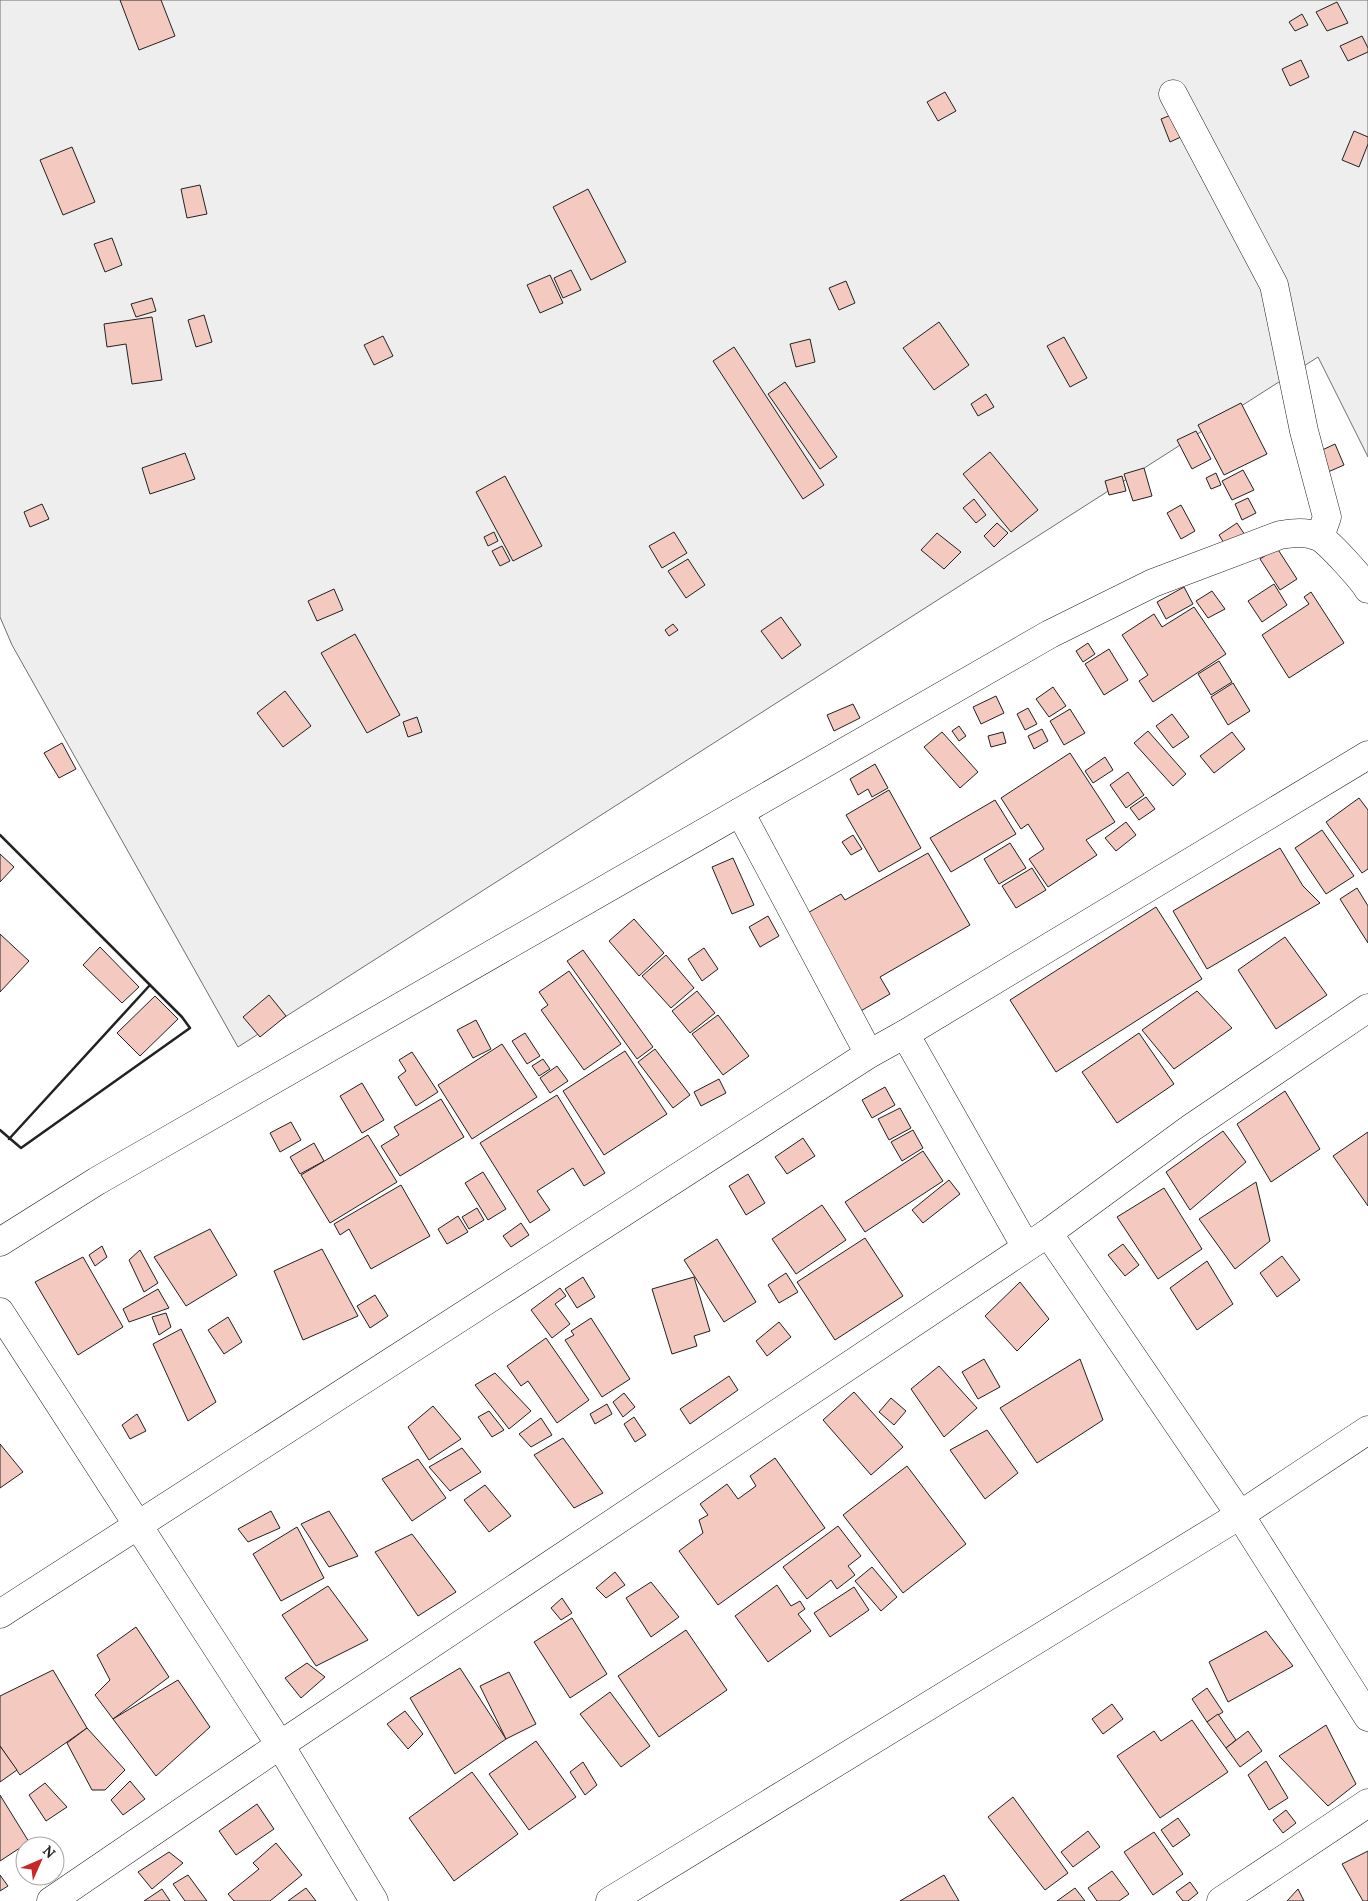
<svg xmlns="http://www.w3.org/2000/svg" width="1368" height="1901" viewBox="0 0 1368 1901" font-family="Lora,serif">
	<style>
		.green { fill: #eee; stroke: #6f6f6f }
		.building { fill: #f3c9c0; stroke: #222 }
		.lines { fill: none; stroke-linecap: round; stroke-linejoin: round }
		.street-casing { stroke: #222; stroke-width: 29 }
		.street { stroke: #fff; stroke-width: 28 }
		.wall { stroke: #222; stroke-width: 2.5 }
	</style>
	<rect width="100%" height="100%" fill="#fff"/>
	<polygon class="green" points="0,0 1368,0 1368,457 1318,357 238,1047 12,645 0,617"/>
	<g class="building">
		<polygon points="120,0 161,0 175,36 139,50"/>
		<polygon points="1337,2 1348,23 1327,31 1316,12"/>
		<polygon points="1302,14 1308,25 1295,31 1289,22"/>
		<polygon points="1362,36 1368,48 1368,52 1348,61 1340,46"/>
		<polygon points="1301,60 1309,77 1290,86 1282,69"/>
		<polygon points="945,92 956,111 938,121 927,102"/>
		<polygon points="1176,113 1185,135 1170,142 1161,119"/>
		<polygon points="1354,131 1368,137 1368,144 1359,167 1342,160"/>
		<polygon points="72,147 95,202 63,215 40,160"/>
		<polygon points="200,185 207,214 187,218 181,189"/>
		<polygon points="588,189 626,262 591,280 553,207"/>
		<polygon points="112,238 122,265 105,272 94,244"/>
		<polygon points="571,270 581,290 563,298 554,278"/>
		<polygon points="550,275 563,303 540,313 527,285"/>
		<polygon points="846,281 855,303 839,310 829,288"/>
		<polygon points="152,298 156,311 136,317 131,304"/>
		<polygon points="204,315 212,342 196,347 188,320"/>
		<polygon points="152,317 162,380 132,384 126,344 107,347 104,324"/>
		<polygon points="939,322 969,365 934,390 903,348"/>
		<polygon points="383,336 393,356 374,365 364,345"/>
		<polygon points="1064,337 1087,378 1070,387 1047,346"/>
		<polygon points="810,339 815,362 796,367 790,344"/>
		<polygon points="734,347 824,485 803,499 713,361"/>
		<polygon points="785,382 837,457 820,469 768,394"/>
		<polygon points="986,394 994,407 978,416 971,404"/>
		<polygon points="1241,403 1267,454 1224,475 1198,425"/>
		<polygon points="1196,431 1211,459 1192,469 1177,440"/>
		<polygon points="1335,444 1344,465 1328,472 1318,452"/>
		<polygon points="990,452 1038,510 1011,532 963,474"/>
		<polygon points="185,453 195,479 150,494 142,468"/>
		<polygon points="1144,468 1152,496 1133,501 1124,474"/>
		<polygon points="1243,470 1254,490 1232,500 1222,481"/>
		<polygon points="1216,473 1221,485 1211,489 1206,478"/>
		<polygon points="505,476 542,546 513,561 476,492"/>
		<polygon points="1122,476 1126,491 1109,495 1105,481"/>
		<polygon points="1248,498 1256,513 1242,520 1235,504"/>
		<polygon points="974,499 986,515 976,523 963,508"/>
		<polygon points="42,504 49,519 30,527 24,512"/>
		<polygon points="1181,505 1195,531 1181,539 1167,513"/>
		<polygon points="997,523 1008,533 994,547 984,536"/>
		<polygon points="1237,523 1245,535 1227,548 1219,535"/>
		<polygon points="494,532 498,541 488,546 484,537"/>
		<polygon points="674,532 687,553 662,568 649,546"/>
		<polygon points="937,533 961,552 944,569 921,550"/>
		<polygon points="502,546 510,561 500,566 492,551"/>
		<polygon points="1277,548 1297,579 1280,590 1260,559"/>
		<polygon points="688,559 705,585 686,598 668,571"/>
		<polygon points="1274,584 1287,605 1262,622 1248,601"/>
		<polygon points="1184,587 1193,604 1166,619 1157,602"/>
		<polygon points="334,589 343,610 317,621 308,601"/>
		<polygon points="1212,591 1225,609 1208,618 1196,601"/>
		<polygon points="1311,592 1344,643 1289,678 1262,635 1309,604 1304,597"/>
		<polygon points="1194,607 1226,654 1153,702 1139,681 1148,675 1122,635 1154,614 1162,627"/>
		<polygon points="781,617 801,645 782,659 761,631"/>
		<polygon points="673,624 678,630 669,636 665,630"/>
		<polygon points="355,634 400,715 367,733 321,653"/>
		<polygon points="1088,643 1095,654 1083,662 1076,651"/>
		<polygon points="1109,649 1128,680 1104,695 1085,664"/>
		<polygon points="1219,661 1232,682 1211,695 1198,674"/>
		<polygon points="1233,683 1250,711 1228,725 1211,697"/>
		<polygon points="1053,687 1066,706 1049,717 1036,699"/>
		<polygon points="285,691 311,726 283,747 257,713"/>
		<polygon points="996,696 1004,713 981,724 973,707"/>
		<polygon points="853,704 860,718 834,731 827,715"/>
		<polygon points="1028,708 1037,724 1025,730 1017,714"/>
		<polygon points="1070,709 1085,733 1064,745 1050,721"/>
		<polygon points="1172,714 1189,737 1173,748 1156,726"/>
		<polygon points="417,717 422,732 408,737 403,722"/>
		<polygon points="959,726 966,736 959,741 952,731"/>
		<polygon points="1042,729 1048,741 1034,749 1028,736"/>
		<polygon points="1148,731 1186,774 1173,786 1134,743"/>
		<polygon points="942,732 978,772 960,788 924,747"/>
		<polygon points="1003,732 1006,743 991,747 988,736"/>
		<polygon points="1232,732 1245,749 1214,773 1200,756"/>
		<polygon points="62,743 76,769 59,778 44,753"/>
		<polygon points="1070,753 1115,822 1086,840 1097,855 1048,887 1029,859 1044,849 1028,824 1021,829 1001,798"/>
		<polygon points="1105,757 1113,770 1093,783 1085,771"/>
		<polygon points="875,764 888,788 872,797 868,789 858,795 850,779"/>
		<polygon points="1128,772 1144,795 1126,808 1110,785"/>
		<polygon points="889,790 921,848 879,872 846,815"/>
		<polygon points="1146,797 1155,809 1139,820 1130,808"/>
		<polygon points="1359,798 1368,810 1368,869 1362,873 1326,822"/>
		<polygon points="995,800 1016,834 951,872 930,838"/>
		<polygon points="1126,822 1136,835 1116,851 1105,838"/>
		<polygon points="1322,830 1354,876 1326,894 1295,848"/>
		<polygon points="853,835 862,849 851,855 842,842"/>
		<polygon points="1010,843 1026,868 999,884 984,859"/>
		<polygon points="1280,848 1303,886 1320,903 1207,969 1173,911"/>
		<polygon points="928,853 970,925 880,977 890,994 859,1012 804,915 841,894 845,900"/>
		<polygon points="0,854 14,867 0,882"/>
		<polygon points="733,858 754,905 732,914 712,867"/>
		<polygon points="1032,868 1046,890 1016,908 1002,886"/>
		<polygon points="1357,888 1368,906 1368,943 1340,899"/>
		<polygon points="1156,907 1202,979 1056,1072 1010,1000"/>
		<polygon points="768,916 779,936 760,947 749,927"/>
		<polygon points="634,919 664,953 639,976 609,941"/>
		<polygon points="0,934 29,961 0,992"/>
		<polygon points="1285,937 1327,995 1276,1029 1238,970"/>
		<polygon points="100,947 139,987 122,1003 83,965"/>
		<polygon points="704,948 718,969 702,981 688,959"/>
		<polygon points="583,950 653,1047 637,1059 567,961"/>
		<polygon points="666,955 694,988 671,1008 642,976"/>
		<polygon points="569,971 621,1044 584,1070 541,1010 548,1005 539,992"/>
		<polygon points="697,991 715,1013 690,1033 672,1011"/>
		<polygon points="1197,991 1232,1028 1174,1069 1142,1030"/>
		<polygon points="269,995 286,1016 260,1037 243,1017"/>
		<polygon points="155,996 178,1019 140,1056 117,1033"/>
		<polygon points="718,1015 749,1056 723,1075 692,1034"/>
		<polygon points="476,1020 491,1049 473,1058 457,1030"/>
		<polygon points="525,1033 540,1056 527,1064 512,1041"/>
		<polygon points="1139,1033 1174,1084 1117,1123 1082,1072"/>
		<polygon points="502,1044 537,1097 472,1139 438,1085"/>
		<polygon points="655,1049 690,1095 673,1108 638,1062"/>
		<polygon points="625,1051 667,1114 604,1155 563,1091"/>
		<polygon points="412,1052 438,1092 416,1106 398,1077 406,1071 399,1060"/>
		<polygon points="543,1059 550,1069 539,1076 532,1066"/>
		<polygon points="557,1066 568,1081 550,1093 540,1078"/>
		<polygon points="719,1079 726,1093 701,1106 694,1092"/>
		<polygon points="362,1083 384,1120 362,1133 340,1096"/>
		<polygon points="885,1087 895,1105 872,1118 862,1100"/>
		<polygon points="1285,1091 1320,1149 1271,1182 1237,1124"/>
		<polygon points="557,1095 605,1173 584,1186 573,1168 537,1191 550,1210 530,1223 480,1143"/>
		<polygon points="441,1099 464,1137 400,1176 381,1146 399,1135 394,1127"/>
		<polygon points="900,1108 911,1128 889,1140 878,1119"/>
		<polygon points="291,1122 301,1140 280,1152 270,1133"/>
		<polygon points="913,1130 923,1148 902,1161 891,1142"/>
		<polygon points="1223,1131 1246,1162 1190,1210 1166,1172"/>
		<polygon points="1368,1132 1368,1206 1333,1156"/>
		<polygon points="368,1135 397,1182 330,1223 301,1175"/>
		<polygon points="803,1138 815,1156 787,1174 775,1157"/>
		<polygon points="314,1143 324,1161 300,1174 290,1157"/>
		<polygon points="923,1151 943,1181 865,1232 845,1202"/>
		<polygon points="483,1172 506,1209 488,1220 465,1183"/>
		<polygon points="748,1174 765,1203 746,1215 729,1186"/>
		<polygon points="949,1180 960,1194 923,1223 912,1210"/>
		<polygon points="1256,1182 1270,1241 1235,1269 1199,1219"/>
		<polygon points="401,1185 430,1236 371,1269 349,1229 340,1235 334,1224"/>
		<polygon points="1164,1188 1202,1249 1158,1279 1117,1217"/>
		<polygon points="822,1205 846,1240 796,1274 772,1239"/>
		<polygon points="477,1208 484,1220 469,1229 462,1217"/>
		<polygon points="458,1216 468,1232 447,1244 438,1229"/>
		<polygon points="521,1223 529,1235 511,1247 503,1236"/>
		<polygon points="210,1229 237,1275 186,1306 154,1257"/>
		<polygon points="865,1238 903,1296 835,1340 797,1282"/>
		<polygon points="717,1239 756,1302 724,1322 684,1260"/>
		<polygon points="1123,1244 1139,1265 1125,1276 1108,1255"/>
		<polygon points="102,1246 107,1257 95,1266 89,1255"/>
		<polygon points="322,1249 358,1316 303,1340 274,1271"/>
		<polygon points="140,1250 158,1283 144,1292 129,1260"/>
		<polygon points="1282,1256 1300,1280 1277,1297 1260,1273"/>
		<polygon points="83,1257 123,1327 78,1355 35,1282"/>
		<polygon points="1207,1261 1233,1304 1197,1330 1170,1288"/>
		<polygon points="786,1273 798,1292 779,1303 768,1285"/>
		<polygon points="583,1277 595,1297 577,1308 565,1289"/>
		<polygon points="694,1277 710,1331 694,1336 697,1346 672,1354 652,1289"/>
		<polygon points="1020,1282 1049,1319 1017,1351 985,1316"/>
		<polygon points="560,1288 566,1296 555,1304 570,1324 552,1338 531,1310"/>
		<polygon points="158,1289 169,1308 129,1322 123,1309"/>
		<polygon points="375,1295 388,1316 370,1328 357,1306"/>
		<polygon points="166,1313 171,1327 159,1335 152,1317"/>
		<polygon points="228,1317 242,1342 224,1354 208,1330"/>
		<polygon points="591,1318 630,1379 602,1397 565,1340 574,1335 571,1331"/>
		<polygon points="779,1322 791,1337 767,1356 756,1341"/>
		<polygon points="181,1329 216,1402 188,1421 153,1344"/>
		<polygon points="546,1338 589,1400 557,1423 528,1381 521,1386 507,1366"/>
		<polygon points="984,1359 1000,1387 978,1399 962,1372"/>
		<polygon points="1080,1359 1103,1420 1037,1463 1000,1408"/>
		<polygon points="939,1366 977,1408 944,1437 911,1389"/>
		<polygon points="495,1373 531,1411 509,1429 475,1385"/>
		<polygon points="729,1376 738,1390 690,1424 680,1409"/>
		<polygon points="854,1392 903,1447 871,1475 823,1420"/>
		<polygon points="624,1393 635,1407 623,1417 613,1402"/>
		<polygon points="891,1398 906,1411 894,1425 879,1412"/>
		<polygon points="607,1404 612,1414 595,1424 590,1414"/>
		<polygon points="433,1406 461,1439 429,1460 408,1427"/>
		<polygon points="489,1411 504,1430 492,1437 478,1417"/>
		<polygon points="137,1414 146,1431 130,1439 122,1425"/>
		<polygon points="634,1417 646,1435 635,1442 624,1424"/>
		<polygon points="541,1418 552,1435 531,1447 519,1434"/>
		<polygon points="987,1430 1018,1473 985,1499 950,1450"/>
		<polygon points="563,1438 603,1493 574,1508 534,1455"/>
		<polygon points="0,1444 23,1472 0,1488"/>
		<polygon points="462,1448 481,1472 450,1491 429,1467"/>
		<polygon points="775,1458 825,1528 718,1605 679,1551 703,1533 699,1520 708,1515 700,1504 727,1484 738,1499 756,1486 750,1476"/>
		<polygon points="418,1459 446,1498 412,1521 382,1479"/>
		<polygon points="907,1466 966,1544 903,1593 843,1515"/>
		<polygon points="485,1485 511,1516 489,1532 464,1500"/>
		<polygon points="271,1511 280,1528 248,1542 238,1529"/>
		<polygon points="329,1511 358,1556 329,1567 301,1524"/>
		<polygon points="838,1526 861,1556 848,1566 855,1575 837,1589 831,1580 807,1599 783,1567"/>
		<polygon points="297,1527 324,1578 281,1601 253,1554"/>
		<polygon points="412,1534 456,1592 418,1616 375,1552"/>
		<polygon points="872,1567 897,1597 881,1611 855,1581"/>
		<polygon points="615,1572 625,1585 606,1598 596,1588"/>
		<polygon points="651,1582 679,1617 651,1637 626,1598"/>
		<polygon points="777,1585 791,1606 800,1601 805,1609 798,1614 811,1631 768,1662 735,1616"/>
		<polygon points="328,1586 368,1640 316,1666 282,1615"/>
		<polygon points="854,1587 869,1610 830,1637 814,1613"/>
		<polygon points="562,1598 572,1613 561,1620 551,1608"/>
		<polygon points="572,1618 607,1674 570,1698 534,1642"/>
		<polygon points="136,1627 169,1677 113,1719 95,1695 110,1680 97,1655"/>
		<polygon points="686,1630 727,1690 659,1737 618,1676"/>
		<polygon points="1266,1631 1293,1666 1228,1702 1209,1662"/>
		<polygon points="307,1663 325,1677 301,1698 285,1678"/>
		<polygon points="460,1668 506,1739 455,1774 410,1698"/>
		<polygon points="53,1670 87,1728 20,1775 0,1746 0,1696"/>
		<polygon points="509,1672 536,1724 506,1739 480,1686"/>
		<polygon points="178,1680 210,1727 156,1776 113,1719"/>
		<polygon points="1207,1688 1223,1712 1207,1722 1192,1699"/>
		<polygon points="610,1692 650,1746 621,1767 580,1714"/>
		<polygon points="1112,1704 1123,1719 1103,1734 1092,1719"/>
		<polygon points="405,1711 423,1734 408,1749 387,1724"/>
		<polygon points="1218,1714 1236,1740 1226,1748 1207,1722"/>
		<polygon points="1192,1720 1228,1772 1160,1818 1117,1756 1154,1731 1161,1741"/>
		<polygon points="1326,1725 1356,1784 1328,1806 1279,1756"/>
		<polygon points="87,1728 125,1770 105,1790 92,1790 67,1743"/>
		<polygon points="1248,1731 1262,1751 1240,1767 1226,1748"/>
		<polygon points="536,1741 576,1797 529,1830 489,1774"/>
		<polygon points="0,1746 17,1770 0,1782"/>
		<polygon points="1266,1761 1288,1798 1269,1810 1248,1775"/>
		<polygon points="583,1762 597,1785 585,1795 570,1772"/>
		<polygon points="472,1772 518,1834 454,1881 409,1818"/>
		<polygon points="130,1781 145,1799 123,1815 111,1800"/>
		<polygon points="45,1783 67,1807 46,1821 29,1795"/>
		<polygon points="0,1795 29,1842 0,1861"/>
		<polygon points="1013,1797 1068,1873 1045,1890 988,1817"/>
		<polygon points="257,1804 274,1829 236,1855 219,1831"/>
		<polygon points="1286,1810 1296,1823 1283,1833 1273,1820"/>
		<polygon points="1178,1818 1190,1835 1173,1847 1161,1830"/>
		<polygon points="1088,1831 1100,1847 1073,1867 1061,1852"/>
		<polygon points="1154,1832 1183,1874 1153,1895 1124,1852"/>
		<polygon points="276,1843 302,1875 270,1901 234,1901 228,1894 259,1869 253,1863"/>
		<polygon points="1368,1851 1368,1901 1363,1901 1342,1864"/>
		<polygon points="169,1852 183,1863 152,1889 138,1872"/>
		<polygon points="1112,1871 1129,1894 1119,1901 1097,1901 1088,1888"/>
		<polygon points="0,1875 8,1886 0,1891"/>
		<polygon points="188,1875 207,1901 185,1901 173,1884"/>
		<polygon points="944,1875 959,1901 900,1901"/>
		<polygon points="1190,1882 1198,1893 1188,1901 1183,1901 1176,1892"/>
		<polygon points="306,1888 316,1901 288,1901"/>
		<polygon points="1075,1888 1085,1901 1057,1901"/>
		<polygon points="162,1889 170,1901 144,1901"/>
		<polygon points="1298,1889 1304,1901 1287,1901"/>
	</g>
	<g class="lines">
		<g class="street-casing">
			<g id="street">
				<polyline points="1173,94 1274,285 1304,431 1327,517 1320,537"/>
				<polyline points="740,812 869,1054"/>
				<polyline points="905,1034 1026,1247"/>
				<polyline points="1048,1233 1240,1515 1368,1717"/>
				<path d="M0 1242 97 1181 1050 634 1153 583 1280 535C1293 533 1306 531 1319 537 1328 541 1362 579 1368 589"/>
				<polyline points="0,1312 280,1745 374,1901"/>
				<polyline points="0,1614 869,1054 905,1034 1368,755"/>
				<polyline points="51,1901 280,1745 1048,1233 1191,1128 1368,1008"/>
				<polyline points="610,1901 1240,1515 1368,1430"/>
				<polyline points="1221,1901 1368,1803"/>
			</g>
		</g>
		<use href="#street" class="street"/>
		<g class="wall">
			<polyline points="0,835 182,1017 190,1028 21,1148 0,1130"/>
			<polyline points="9,1139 150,985"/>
		</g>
	</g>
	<g transform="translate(40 1861) rotate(45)"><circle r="24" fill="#ffffff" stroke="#a7a7a7"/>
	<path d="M0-4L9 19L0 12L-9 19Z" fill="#c62828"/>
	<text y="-8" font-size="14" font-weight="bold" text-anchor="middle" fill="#222222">N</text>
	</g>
</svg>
